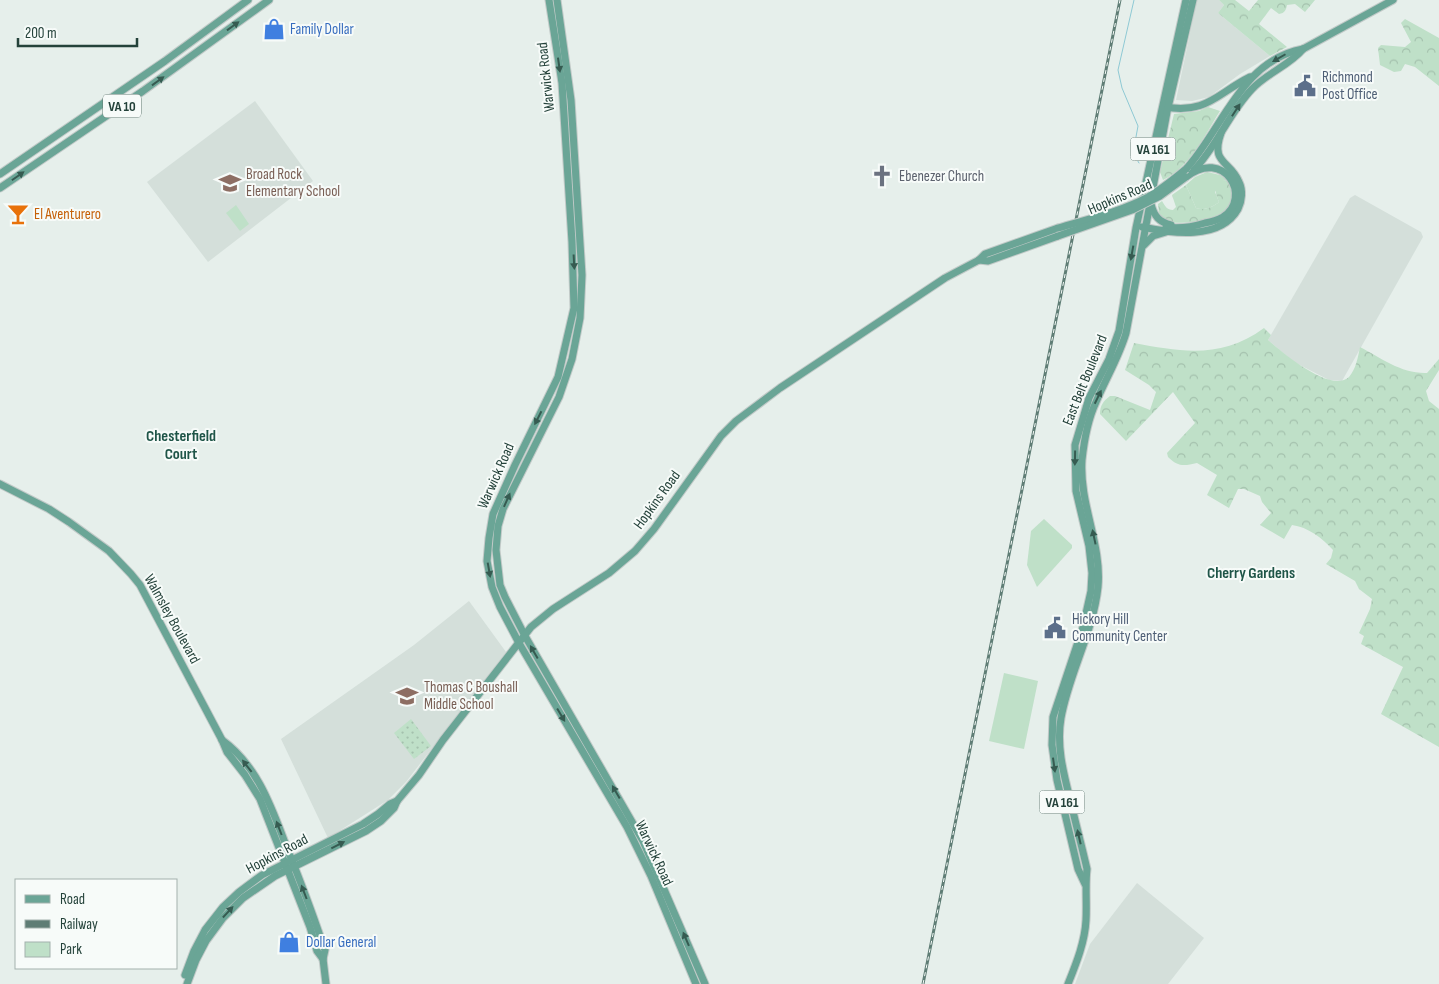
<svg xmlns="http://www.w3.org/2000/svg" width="1439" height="984" viewBox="0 0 1439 984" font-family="'Sofia Sans Condensed',sans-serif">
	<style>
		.built { fill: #d4dfda }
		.green { fill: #bfe0c8 }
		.forest { fill: url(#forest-crowns) }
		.park { fill: url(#park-dots) }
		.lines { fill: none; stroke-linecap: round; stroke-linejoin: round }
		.stream { stroke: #8ec9d4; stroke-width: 1 }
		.major-casing { stroke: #c2cac8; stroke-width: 9 }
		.major { stroke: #6aa596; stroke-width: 7 }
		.rail-casing { stroke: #5f7d75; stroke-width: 3 }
		.rail { stroke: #f7fbf9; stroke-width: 1; stroke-dasharray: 4; stroke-linecap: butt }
		.major-bridge-casing { stroke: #c2cac8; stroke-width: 9; stroke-linecap: butt }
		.major-bridge { stroke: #6aa596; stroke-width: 7 }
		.oneway { fill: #365b51 }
		.labels { text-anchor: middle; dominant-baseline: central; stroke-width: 4; stroke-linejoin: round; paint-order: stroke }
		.shield { fill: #f7fbf9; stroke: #637a73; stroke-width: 1 }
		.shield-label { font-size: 14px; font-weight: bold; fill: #24423a }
		.shop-label { font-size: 15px; fill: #366cbe; stroke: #f7fbf9; text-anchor: start }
		.street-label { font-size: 15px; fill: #24423a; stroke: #f7fbf9 }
		.service-label { font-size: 15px; fill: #4e5e75; stroke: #f7fbf9; text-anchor: start }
		.education-label { font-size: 15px; fill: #785e54; stroke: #f7fbf9; text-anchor: start }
		.worship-label { font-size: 15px; fill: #5b616d; stroke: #f7fbf9; text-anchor: start }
		.food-label { font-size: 15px; fill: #c56008; stroke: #f7fbf9; text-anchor: start }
		.neighbourhood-label { font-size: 16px; font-weight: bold; fill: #1f5548; stroke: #f7fbf9 }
	</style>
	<defs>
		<pattern id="forest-crowns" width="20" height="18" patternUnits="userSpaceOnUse" patternTransform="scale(1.25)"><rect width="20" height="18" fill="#bfe0c8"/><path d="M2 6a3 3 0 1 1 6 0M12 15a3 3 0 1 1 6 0" fill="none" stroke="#a4c1ad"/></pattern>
		<pattern id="park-dots" width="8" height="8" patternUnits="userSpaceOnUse" patternTransform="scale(1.25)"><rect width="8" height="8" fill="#bfe0c8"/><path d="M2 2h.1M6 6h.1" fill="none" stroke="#a4c1ad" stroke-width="1.8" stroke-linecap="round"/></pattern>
	</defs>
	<rect width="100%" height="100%" fill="#e6efeb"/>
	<g class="built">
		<polygon points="1197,0 1219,0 1224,5 1218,13 1270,56 1240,74 1209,97 1192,101 1176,100"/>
		<polygon points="255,101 313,181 208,262 147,182"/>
		<polygon points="1355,195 1421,232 1423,237 1342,381 1329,380 1294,362 1268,340 1350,198"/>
		<polygon points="469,601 506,652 406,782 388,800 328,838 281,739 414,645"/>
		<polygon points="1137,883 1204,938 1168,984 1075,984 1090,944"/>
	</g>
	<g class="green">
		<path d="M1207 172 1220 175 1228 181 1224 180 1215 192 1219 202C1213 207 1203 211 1196 208L1186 185 1195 177Z"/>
		<polygon points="236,205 249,224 240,231 226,213"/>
		<polygon points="1044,519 1072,545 1072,548 1037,587 1027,565 1031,531"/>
		<polygon points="1004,673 1038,681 1024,749 989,741"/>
	</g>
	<g class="forest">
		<path d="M1219 0H1235L1249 11 1258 0H1315L1305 12 1295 4 1287 5C1286 10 1285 13 1279 14L1271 8 1259 24 1287 47 1270 56 1218 13 1224 5Z"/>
		<polygon points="1405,19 1439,38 1439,86 1415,67 1405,64 1401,71 1394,72 1380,65 1378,48 1381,45 1405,47 1411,42 1401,23"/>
		<path d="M1208 107 1220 111C1205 135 1189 168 1163 180L1160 172 1174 114 1199 111Z"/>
		<path d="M1224 180 1228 181C1246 220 1192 225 1167 222L1159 213 1158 204 1162 201C1165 206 1167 210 1173 210L1176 207 1172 195 1186 185 1196 208C1203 211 1213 207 1219 202 1216 194 1213 189 1220 181Z"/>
		<path d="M1264 328 1271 335 1268 340C1282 352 1331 394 1349 377 1356 369 1358 357 1360 347 1381 358 1402 374 1427 373L1439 359V370L1426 391 1429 401 1439 409V747L1381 714 1403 667 1361 644 1364 636 1359 633 1370 609 1372 599 1359 589 1355 581 1326 564 1331 558 1333 550C1322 538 1308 527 1292 525L1284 539 1260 525 1271 513 1262 502 1260 496 1244 489H1238L1229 508 1207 495 1217 475 1197 463C1184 466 1178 467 1168 457L1167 453 1195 423 1173 392 1126 441 1100 414C1100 406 1103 401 1110 396H1115L1150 410 1156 392 1149 385 1125 370 1134 343C1182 352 1222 359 1264 328Z"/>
	</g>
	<polygon class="park" points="411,719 431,746 414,759 394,733"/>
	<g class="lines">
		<polyline class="stream" points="1134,0 1118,70 1122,88 1138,126 1133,153 1139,163"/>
		<g class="major-casing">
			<g id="major">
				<polyline points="549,0 562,83 572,242 574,308 558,377 515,465 493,514 489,538 487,561 492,587 500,607 519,643 627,827 651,876 696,984"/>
				<polyline points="557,0 571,100 582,275 580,318 572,359 559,397 503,509 498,526 496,550 500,585 505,597 525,636 643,841 705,984"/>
				<path d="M1165 107C1207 114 1216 94 1250 77"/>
				<path d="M1186 169C1223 128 1242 60 1303 49L1393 0"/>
				<path d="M1194 170C1217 146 1229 113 1252 89 1267 73 1290 65 1303 49"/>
				<polyline points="0,174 165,61 248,0"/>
				<polyline points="0,188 143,91 269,0"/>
				<path d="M1151 204C1154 216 1159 222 1171 225"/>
				<path d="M1142 227C1171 233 1220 241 1238 209 1242 201 1243 190 1239 182 1230 160 1210 164 1221 133"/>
				<path d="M1166 227C1180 229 1192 227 1205 223 1211 222 1218 220 1223 217 1253 197 1224 147 1186 177"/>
				<polyline points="1144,245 1153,236 1166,232"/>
				<polyline points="979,260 988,261 1058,236"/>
				<polyline points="0,484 49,509 69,522 109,551 131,574 140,585 222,740 227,752 245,775 260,799 310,927 317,951 323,959"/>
				<path d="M222 740C258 766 272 809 287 848 299 878 311 909 321 939L325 950 323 959 326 984"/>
				<polyline points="1085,884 1078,869 1057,780 1052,745 1053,717 1083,627 1091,591 1092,573 1089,546 1076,491 1075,445 1089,398 1109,359 1119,331 1136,228 1186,0"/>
				<polyline points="185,975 194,951 205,930 223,907 239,892 262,875 363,824 378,814 390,804 397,801"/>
				<polyline points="187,984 196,960 206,941 223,918 243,898 275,876 366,831 381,821 394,808 397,801 419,775 443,740 531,627 553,609 609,573 635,551 654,529 721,436 736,421 780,388 945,278 979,260 985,254 1058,228"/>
				<path d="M1068 984C1076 964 1085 942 1086 920 1087 903 1085 886 1087 869 1082 847 1076 825 1071 803 1064 775 1056 747 1061 718 1069 673 1093 633 1098 587 1102 544 1079 504 1082 460 1084 441 1088 419 1096 402 1106 378 1119 357 1126 333L1167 112 1193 0"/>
			</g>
		</g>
		<use href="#major" class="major"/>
		<g class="rail-casing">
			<polyline id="rail" points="923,984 1120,0"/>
		</g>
		<use href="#rail" class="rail"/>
		<g class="major-bridge-casing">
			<g id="major-bridge">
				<path d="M1058 228C1088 219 1120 212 1148 197 1162 189 1174 179 1186 169"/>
				<polyline points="1058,236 1132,210 1160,196 1186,177"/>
			</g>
		</g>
		<use href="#major-bridge" class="major-bridge"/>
	</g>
	<defs><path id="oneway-solid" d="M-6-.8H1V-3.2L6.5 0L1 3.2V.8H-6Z" transform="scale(1.25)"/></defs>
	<g class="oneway">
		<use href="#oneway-solid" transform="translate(233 26) rotate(-36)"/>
		<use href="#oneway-solid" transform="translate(1279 58) rotate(150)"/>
		<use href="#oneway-solid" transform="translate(559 65) rotate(82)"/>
		<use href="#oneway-solid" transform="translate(158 81) rotate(-36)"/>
		<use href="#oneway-solid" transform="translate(1236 110) rotate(-57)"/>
		<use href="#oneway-solid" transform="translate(18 176) rotate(-35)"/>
		<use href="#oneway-solid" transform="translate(1132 253) rotate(100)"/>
		<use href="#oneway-solid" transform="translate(574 262) rotate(87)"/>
		<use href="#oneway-solid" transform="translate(1098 397) rotate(-64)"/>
		<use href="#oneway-solid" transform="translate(538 418) rotate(117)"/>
		<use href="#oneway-solid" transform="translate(1075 458) rotate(91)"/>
		<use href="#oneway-solid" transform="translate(507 500) rotate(-66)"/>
		<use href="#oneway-solid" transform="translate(1094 537) rotate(-102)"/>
		<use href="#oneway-solid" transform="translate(489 570) rotate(80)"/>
		<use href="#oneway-solid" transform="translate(534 652) rotate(-120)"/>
		<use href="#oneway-solid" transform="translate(561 715) rotate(59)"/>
		<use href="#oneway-solid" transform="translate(1054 765) rotate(82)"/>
		<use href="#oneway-solid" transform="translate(247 766) rotate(-128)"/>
		<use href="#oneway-solid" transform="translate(616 792) rotate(-120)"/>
		<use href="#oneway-solid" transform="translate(279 828) rotate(-111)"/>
		<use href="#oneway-solid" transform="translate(1079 837) rotate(-103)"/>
		<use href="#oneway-solid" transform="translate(338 845) rotate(-27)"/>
		<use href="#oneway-solid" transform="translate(304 892) rotate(-111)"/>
		<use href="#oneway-solid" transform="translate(228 912) rotate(-47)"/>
		<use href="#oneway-solid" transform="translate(686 939) rotate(-113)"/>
	</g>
	<defs>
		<g id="shop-bare" transform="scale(1.725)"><path d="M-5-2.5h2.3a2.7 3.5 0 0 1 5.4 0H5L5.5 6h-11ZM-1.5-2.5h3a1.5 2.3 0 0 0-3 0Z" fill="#3f7fe0" stroke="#f7fbf9" stroke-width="2.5" paint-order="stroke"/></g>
		<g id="civic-bare" transform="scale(1.725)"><path d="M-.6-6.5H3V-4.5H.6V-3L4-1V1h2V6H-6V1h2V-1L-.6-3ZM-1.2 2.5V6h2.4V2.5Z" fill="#5c6f8a" stroke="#f7fbf9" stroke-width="2.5" paint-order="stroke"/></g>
		<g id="church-bare" transform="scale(1.725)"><path d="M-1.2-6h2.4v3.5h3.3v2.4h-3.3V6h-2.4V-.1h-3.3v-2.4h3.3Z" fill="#6b7280" stroke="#f7fbf9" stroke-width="2.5" paint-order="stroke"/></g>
		<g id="school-bare" transform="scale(1.725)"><path d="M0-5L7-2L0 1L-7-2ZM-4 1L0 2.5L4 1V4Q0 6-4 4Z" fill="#8d6e63" stroke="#f7fbf9" stroke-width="2.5" paint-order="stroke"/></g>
		<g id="bar-bare" transform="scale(1.725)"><path d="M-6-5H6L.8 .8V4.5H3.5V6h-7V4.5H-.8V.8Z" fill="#e8710a" stroke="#f7fbf9" stroke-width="2.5" paint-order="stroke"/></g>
	</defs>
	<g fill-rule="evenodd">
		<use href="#shop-bare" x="274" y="29"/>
		<use href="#civic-bare" x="1305" y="86"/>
		<use href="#church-bare" x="882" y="176"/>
		<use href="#school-bare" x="230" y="183"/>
		<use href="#bar-bare" x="18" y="214"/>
		<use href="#civic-bare" x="1055" y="628"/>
		<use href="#school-bare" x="407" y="696"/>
		<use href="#shop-bare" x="289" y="942"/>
	</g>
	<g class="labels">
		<g class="shield">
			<rect x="103" y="94.5" width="38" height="23" rx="4"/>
			<rect x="1130.5" y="137.5" width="45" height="23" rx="4"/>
			<rect x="1039.5" y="790.5" width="45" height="23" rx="4"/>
		</g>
		<g class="shield-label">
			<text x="122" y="106">VA 10</text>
			<text x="1153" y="149">VA 161</text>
			<text x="1062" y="802">VA 161</text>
		</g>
		<g class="shop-label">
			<text x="290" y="29">Family Dollar</text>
			<text x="306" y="942">Dollar General</text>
		</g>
		<g class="street-label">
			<text transform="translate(546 77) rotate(-96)">Warwick Road</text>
			<text transform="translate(1120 197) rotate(-23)">Hopkins Road</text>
			<text transform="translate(1085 380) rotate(-68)">East Belt Boulevard</text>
			<text transform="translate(496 476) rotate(-66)">Warwick Road</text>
			<text transform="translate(657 500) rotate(-54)">Hopkins Road</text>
			<text transform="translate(172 619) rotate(61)">Walmsley Boulevard</text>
			<text transform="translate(654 853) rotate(65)">Warwick Road</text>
			<text transform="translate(277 854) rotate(-28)">Hopkins Road</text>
		</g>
		<g class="service-label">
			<text x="1322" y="77">Richmond<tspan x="1322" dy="17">Post Office</tspan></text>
			<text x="1072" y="619">Hickory Hill<tspan x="1072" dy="17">Community Center</tspan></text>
		</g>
		<g class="education-label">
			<text x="246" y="174">Broad Rock<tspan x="246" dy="17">Elementary School</tspan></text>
			<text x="424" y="687">Thomas C Boushall<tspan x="424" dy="17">Middle School</tspan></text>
		</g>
		<g class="worship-label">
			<text x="899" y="176">Ebenezer Church</text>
		</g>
		<g class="food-label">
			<text x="34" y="214">El Aventurero</text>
		</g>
		<g class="neighbourhood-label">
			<text x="181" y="436">Chesterfield<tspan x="181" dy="18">Court</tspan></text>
			<text x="1251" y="573">Cherry Gardens</text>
		</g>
	</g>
	<rect x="15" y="879" width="162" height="90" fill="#f7fbf9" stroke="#a3b1ad"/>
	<rect x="25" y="895" width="25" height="8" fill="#6aa596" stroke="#a3b1ad"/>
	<text x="60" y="904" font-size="15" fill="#24423a">Road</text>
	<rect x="25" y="920" width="25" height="8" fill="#5f7d75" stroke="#a3b1ad"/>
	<text x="60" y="929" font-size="15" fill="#24423a">Railway</text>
	<rect x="25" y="942" width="25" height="15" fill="#bfe0c8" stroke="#a3b1ad"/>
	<text x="60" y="954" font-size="15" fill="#24423a">Park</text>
	<path d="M18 38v8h119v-8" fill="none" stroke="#24423a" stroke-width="2.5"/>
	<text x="25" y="38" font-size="15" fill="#24423a" stroke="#f7fbf9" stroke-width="4" paint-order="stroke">200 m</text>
</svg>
